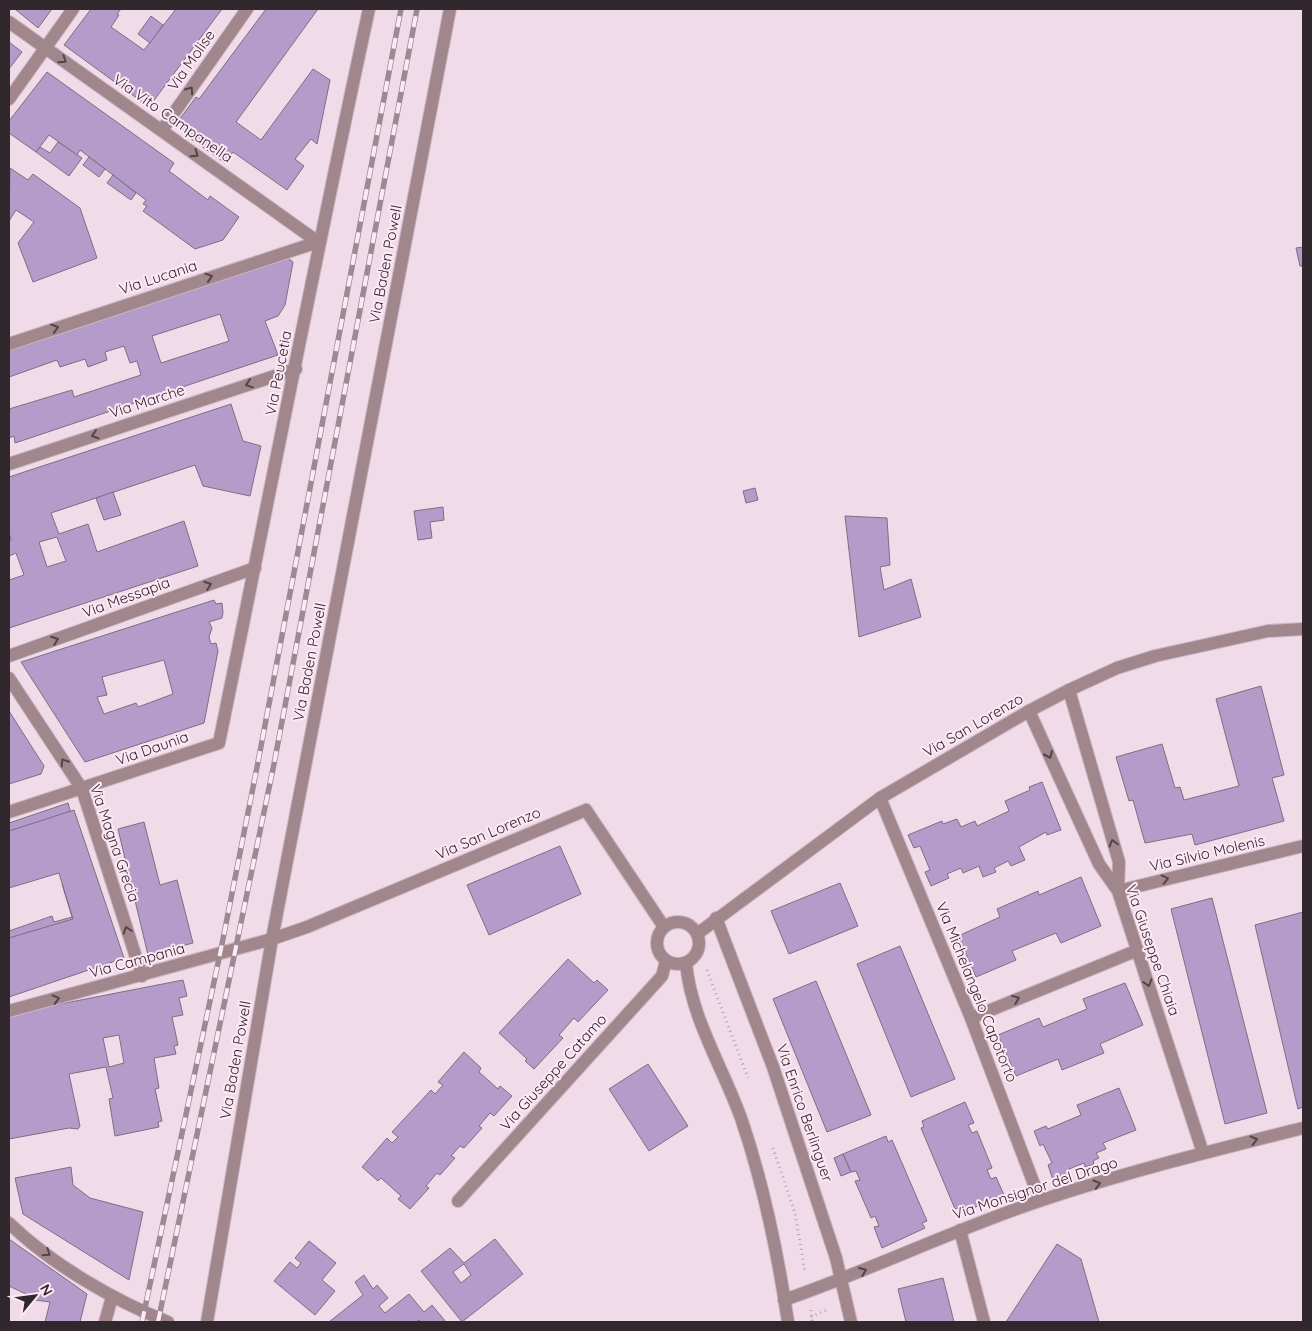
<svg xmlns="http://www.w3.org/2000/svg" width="1312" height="1331" viewBox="0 0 1312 1331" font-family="Quicksand,sans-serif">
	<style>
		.building { fill: #b49bca; stroke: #797082; fill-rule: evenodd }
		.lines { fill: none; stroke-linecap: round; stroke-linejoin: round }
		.minor-casing { stroke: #cab7c3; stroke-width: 14 }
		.path { stroke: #b4a2ad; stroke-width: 3; stroke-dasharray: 1 4; stroke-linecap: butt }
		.minor { stroke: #a1878b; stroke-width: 12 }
		.rail-casing { stroke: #9a8a94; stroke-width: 5.5 }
		.rail { stroke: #fee8f6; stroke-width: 4; stroke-dasharray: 11; stroke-linecap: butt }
		.oneway { stroke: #524449 }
		.labels { text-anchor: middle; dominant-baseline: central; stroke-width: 4; stroke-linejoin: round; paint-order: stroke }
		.street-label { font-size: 15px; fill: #30282d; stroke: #fee8f6 }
	</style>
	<rect width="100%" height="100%" fill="#f1dbe9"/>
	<g class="building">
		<polygon points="15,9 52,9 38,28"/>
		<polygon points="91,9 121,9 117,14 119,15 111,27 144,50 176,9 222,9 149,107 64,45"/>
		<polygon points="266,9 318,9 236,122 261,140 313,69 330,80 317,144 311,139 295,159 304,166 287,190 233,152 225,163 190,138 192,135 176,124 196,97 199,99"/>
		<polygon points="151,16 163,25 150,43 138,34"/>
		<polygon points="9,42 22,52 9,69"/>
		<polygon points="47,72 174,163 169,171 208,200 210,196 239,217 223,240 195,249 143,211 147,206 143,204 146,200 80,150 77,155 49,135 36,152 9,133 9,121"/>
		<polygon points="58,142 82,158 69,176 36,152 40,147 50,153"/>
		<polygon points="89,157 105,169 99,177 83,165"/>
		<polygon points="10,168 28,180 33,174 80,208 97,258 33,282 18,243 34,222 16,210 9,221"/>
		<polygon points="113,175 136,193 131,200 107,183"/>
		<polygon points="1303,247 1303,266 1300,266 1296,248"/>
		<path d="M285 256 293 262 285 305 278 316 265 321 278 355 15 443 14 436 9 438V409L72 390 74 397 141 375 137 361 130 363 124 346 105 352 107 360 88 367 85 359 60 367 57 360 9 377V351ZM220 314 229 341 161 363 152 336Z"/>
		<path d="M231 404 243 441 261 446 250 496 203 486 195 465 51 513 59 534 88 524 97 552 184 521 198 566 9 628V580L24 575 16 553 9 556V541L11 540 9 532V477ZM57 537 66 561 47 567 39 542Z"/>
		<polygon points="755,488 758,500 746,503 743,491"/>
		<polygon points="113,492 121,515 104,520 96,498"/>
		<polygon points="443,507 444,520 430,522 432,538 418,540 414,511"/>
		<polygon points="845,516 887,518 890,565 880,567 884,590 911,579 921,617 859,637"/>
		<path d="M214 600 216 604 222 603 223 612 222 618 209 622 212 628 209 637 211 644 216 643 218 651 204 723 85 762 21 662ZM164 660 173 694 138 707 136 703 104 714 97 697 107 695 102 677Z"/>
		<polygon points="1261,686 1284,775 1272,778 1284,821 1195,845 1192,834 1145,843 1133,800 1129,801 1116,757 1162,744 1175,788 1180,787 1184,800 1239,786 1216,699"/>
		<polygon points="9,711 44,766 41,774 9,784"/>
		<polygon points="1042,782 1061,830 1047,835 1046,832 1019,847 1025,860 1011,866 1008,861 994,868 996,872 983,877 979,866 963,873 961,868 947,874 949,878 931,886 925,872 930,870 920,846 914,848 908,835 942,821 943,824 957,819 961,827 975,821 977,826 1009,811 1005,801 1030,790 1029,787"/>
		<polygon points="68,803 112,962 9,983 9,931 52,916 54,922 72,917 62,884 67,882 58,855 38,862 40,870 9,880 9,823"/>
		<polygon points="74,810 124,958 9,997 9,938 73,919 59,873 9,888 9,831"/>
		<polygon points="144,822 160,885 177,880 193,943 148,955 118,829"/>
		<polygon points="560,846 581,894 489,935 467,885"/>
		<polygon points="1081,877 1101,926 1061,943 1056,933 1012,951 1016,960 976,977 958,936 1000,917 997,909 1038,891 1039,895"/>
		<polygon points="840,883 858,926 789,954 771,911"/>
		<polygon points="1212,898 1267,1113 1225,1124 1171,909"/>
		<polygon points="1303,912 1303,1107 1298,1109 1255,925"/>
		<polygon points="900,946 955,1079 911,1097 857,964"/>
		<polygon points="568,959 594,983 597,980 608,990 578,1022 574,1018 559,1035 563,1038 534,1069 525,1061 527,1059 499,1033"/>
		<path d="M183 980 187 996 179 998 183 1015 172 1017 178 1045 174 1046 176 1054 154 1058 159 1088 155 1089 162 1121 158 1122 159 1127 115 1136 109 1099 113 1098 106 1067 69 1074 80 1126 78 1129 69 1128 9 1139V1014ZM119 1035 124 1063 109 1067 103 1038Z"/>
		<polygon points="816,981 871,1115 827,1132 773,999"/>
		<polygon points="1125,983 1143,1025 1100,1044 1104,1053 1062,1070 1058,1059 1016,1076 998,1035 1039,1018 1043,1027 1087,1009 1083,999"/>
		<polygon points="464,1052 481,1068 479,1072 498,1089 500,1086 512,1096 494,1116 490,1113 479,1126 482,1128 464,1148 460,1146 451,1156 455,1158 440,1175 437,1173 426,1186 429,1188 410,1209 398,1199 401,1196 381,1178 378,1181 362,1167 387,1138 392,1143 398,1137 392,1132 431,1090 435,1094 443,1085 438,1082"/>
		<polygon points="648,1064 688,1126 649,1151 609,1089"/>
		<polygon points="1119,1088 1136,1130 1103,1143 1106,1149 1096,1153 1099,1158 1093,1161 1094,1164 1085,1167 1084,1163 1069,1169 1070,1173 1053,1180 1048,1165 1052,1163 1043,1144 1040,1146 1034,1131 1046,1126 1048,1129 1081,1115 1077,1105"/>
		<polygon points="965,1102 974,1123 968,1125 972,1133 977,1131 992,1168 987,1170 991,1179 996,1177 1004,1195 961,1213 958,1208 955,1209 921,1128 924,1127 922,1121"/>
		<polygon points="886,1136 888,1142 892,1140 927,1221 922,1223 925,1228 882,1248 874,1227 879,1226 875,1216 871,1218 855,1181 860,1180 856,1171 851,1172 843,1154"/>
		<polygon points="843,1154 851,1172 841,1176 834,1158"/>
		<polygon points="71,1167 73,1185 90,1198 143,1212 129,1280 23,1214 15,1178"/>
		<polygon points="9,1239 87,1294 80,1322 45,1322 50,1302 28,1299 28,1295 9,1286"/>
		<path d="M495 1239 523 1274 462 1322 421 1271 450 1248 464 1263ZM464 1264 471 1275 461 1283 453 1272Z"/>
		<polygon points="309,1241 336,1263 322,1280 335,1291 315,1315 274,1281 290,1262 297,1268 301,1263 295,1258"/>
		<polygon points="1057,1244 1081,1259 1099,1322 1006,1322"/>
		<polygon points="364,1275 373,1289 377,1285 388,1298 379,1306 385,1313 409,1294 424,1312 432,1305 446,1322 420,1322 419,1320 416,1322 329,1322 363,1295 355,1282"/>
		<polygon points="943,1278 954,1322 906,1322 898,1289"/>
	</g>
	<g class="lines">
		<g class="minor-casing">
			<g id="minor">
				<polyline points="9,22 318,242"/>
				<polyline points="9,99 73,9"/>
				<polyline points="162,130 247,9"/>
				<polyline points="9,344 318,242"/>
				<polyline points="9,464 296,369"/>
				<polyline points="9,656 255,568"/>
				<polyline points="9,678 82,789 142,976"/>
				<polyline points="1069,690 1119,862 1118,891 1303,846"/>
				<polyline points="1029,711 1099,864 1118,891 1203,1153"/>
				<polyline points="880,798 971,1018 1040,1200"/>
				<path d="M9 812 219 743C269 498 316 253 369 9"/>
				<polyline points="716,918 773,1067 836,1258 851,1322"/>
				<circle cx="678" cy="943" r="21"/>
				<polyline points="697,934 880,798 1029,711 1069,690 1117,668 1155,656 1268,631 1303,629"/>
				<path d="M686 963C691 1019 724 1069 742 1121 764 1186 778 1255 788 1322"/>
				<polyline points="9,1011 272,939 307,927 586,810 664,927"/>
				<polyline points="971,1018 1138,950"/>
				<polyline points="458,1201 662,976 666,961"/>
				<path d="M9 1223C51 1264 113 1300 168 1322"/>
				<polyline points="960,1230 984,1322"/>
				<path d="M784 1300C871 1270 953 1230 1039 1201 1126 1172 1215 1150 1303 1128"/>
				<polyline points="105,1322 112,1297"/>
				<polyline points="207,1322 272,939 450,9"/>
			</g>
		</g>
		<g class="path">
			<polyline points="707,970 748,1078"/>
			<polyline points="773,1148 795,1213 805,1272"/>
			<polyline points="811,1310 812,1322"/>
			<polyline points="811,1317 829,1309"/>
		</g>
		<use href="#minor" class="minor"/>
		<g class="rail-casing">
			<g id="rail">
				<polyline points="142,1322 221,949 258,762 401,9"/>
				<polyline points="158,1322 274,764 417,9"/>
			</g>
		</g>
		<use href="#rail" class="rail"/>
	</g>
	<defs><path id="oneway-chevron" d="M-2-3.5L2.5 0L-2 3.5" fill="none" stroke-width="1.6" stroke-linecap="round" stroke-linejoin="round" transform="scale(1.25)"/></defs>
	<g class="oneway">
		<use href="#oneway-chevron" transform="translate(63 60) rotate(35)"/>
		<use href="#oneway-chevron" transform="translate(190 90) rotate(-55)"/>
		<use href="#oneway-chevron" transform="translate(195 154) rotate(35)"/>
		<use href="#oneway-chevron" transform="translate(209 277) rotate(-18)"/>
		<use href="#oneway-chevron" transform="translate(55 328) rotate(-18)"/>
		<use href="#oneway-chevron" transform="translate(249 384) rotate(162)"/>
		<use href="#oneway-chevron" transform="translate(95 435) rotate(162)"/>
		<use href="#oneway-chevron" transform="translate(208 585) rotate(-20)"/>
		<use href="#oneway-chevron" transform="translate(55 640) rotate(-20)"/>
		<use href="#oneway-chevron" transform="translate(1049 755) rotate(66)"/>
		<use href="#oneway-chevron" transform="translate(64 762) rotate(-123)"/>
		<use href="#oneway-chevron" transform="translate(1113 843) rotate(-106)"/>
		<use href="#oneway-chevron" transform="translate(1165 879) rotate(-13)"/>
		<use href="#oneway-chevron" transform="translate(127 930) rotate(-108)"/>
		<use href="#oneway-chevron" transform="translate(1148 983) rotate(72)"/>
		<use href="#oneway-chevron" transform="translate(56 999) rotate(-15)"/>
		<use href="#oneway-chevron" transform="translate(1016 999) rotate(-22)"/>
		<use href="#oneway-chevron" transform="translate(1254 1140) rotate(-14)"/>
		<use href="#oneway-chevron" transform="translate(1097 1184) rotate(-16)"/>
		<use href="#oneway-chevron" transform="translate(47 1253) rotate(34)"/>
		<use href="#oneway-chevron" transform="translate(863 1271) rotate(-23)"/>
	</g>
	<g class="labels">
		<g class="street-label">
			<text transform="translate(191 60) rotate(-55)">Via Molise</text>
			<text transform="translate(173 118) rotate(35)">Via Vito Campanella</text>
			<text transform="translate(385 264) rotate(-79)">Via Baden Powell</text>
			<text transform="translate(158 277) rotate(-18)">Via Lucania</text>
			<text transform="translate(278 373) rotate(-79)">Via Peucetia</text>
			<text transform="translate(147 401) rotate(-18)">Via Marche</text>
			<text transform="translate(126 597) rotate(-20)">Via Messapia</text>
			<text transform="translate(309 662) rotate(-79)">Via Baden Powell</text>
			<text transform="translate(973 725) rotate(-30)">Via San Lorenzo</text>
			<text transform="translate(152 748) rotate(-19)">Via Daunia</text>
			<text transform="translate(488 833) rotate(-23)">Via San Lorenzo</text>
			<text transform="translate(115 843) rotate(71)">Via Magna Grecia</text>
			<text transform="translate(1207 853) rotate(-13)">Via Silvio Molenis</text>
			<text transform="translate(1153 950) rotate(71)">Via Giuseppe Chiaia</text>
			<text transform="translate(137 960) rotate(-15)">Via Campania</text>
			<text transform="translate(977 992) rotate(68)">Via Michelangelo Capotorto</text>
			<text transform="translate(235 1060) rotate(-80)">Via Baden Powell</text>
			<text transform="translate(553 1072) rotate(-48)">Via Giuseppe Catamo</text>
			<text transform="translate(805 1113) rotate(71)">Via Enrico Berlinguer</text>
			<text transform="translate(1035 1188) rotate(-18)">Via Monsignor del Drago</text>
		</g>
	</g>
	<rect width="1312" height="1331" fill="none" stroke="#30282d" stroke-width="20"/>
	<g transform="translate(35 1296) rotate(61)" stroke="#fee8f6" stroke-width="4" paint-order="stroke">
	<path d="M0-4L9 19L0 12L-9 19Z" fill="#30282d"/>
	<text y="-8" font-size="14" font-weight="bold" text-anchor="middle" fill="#30282d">N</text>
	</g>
</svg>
